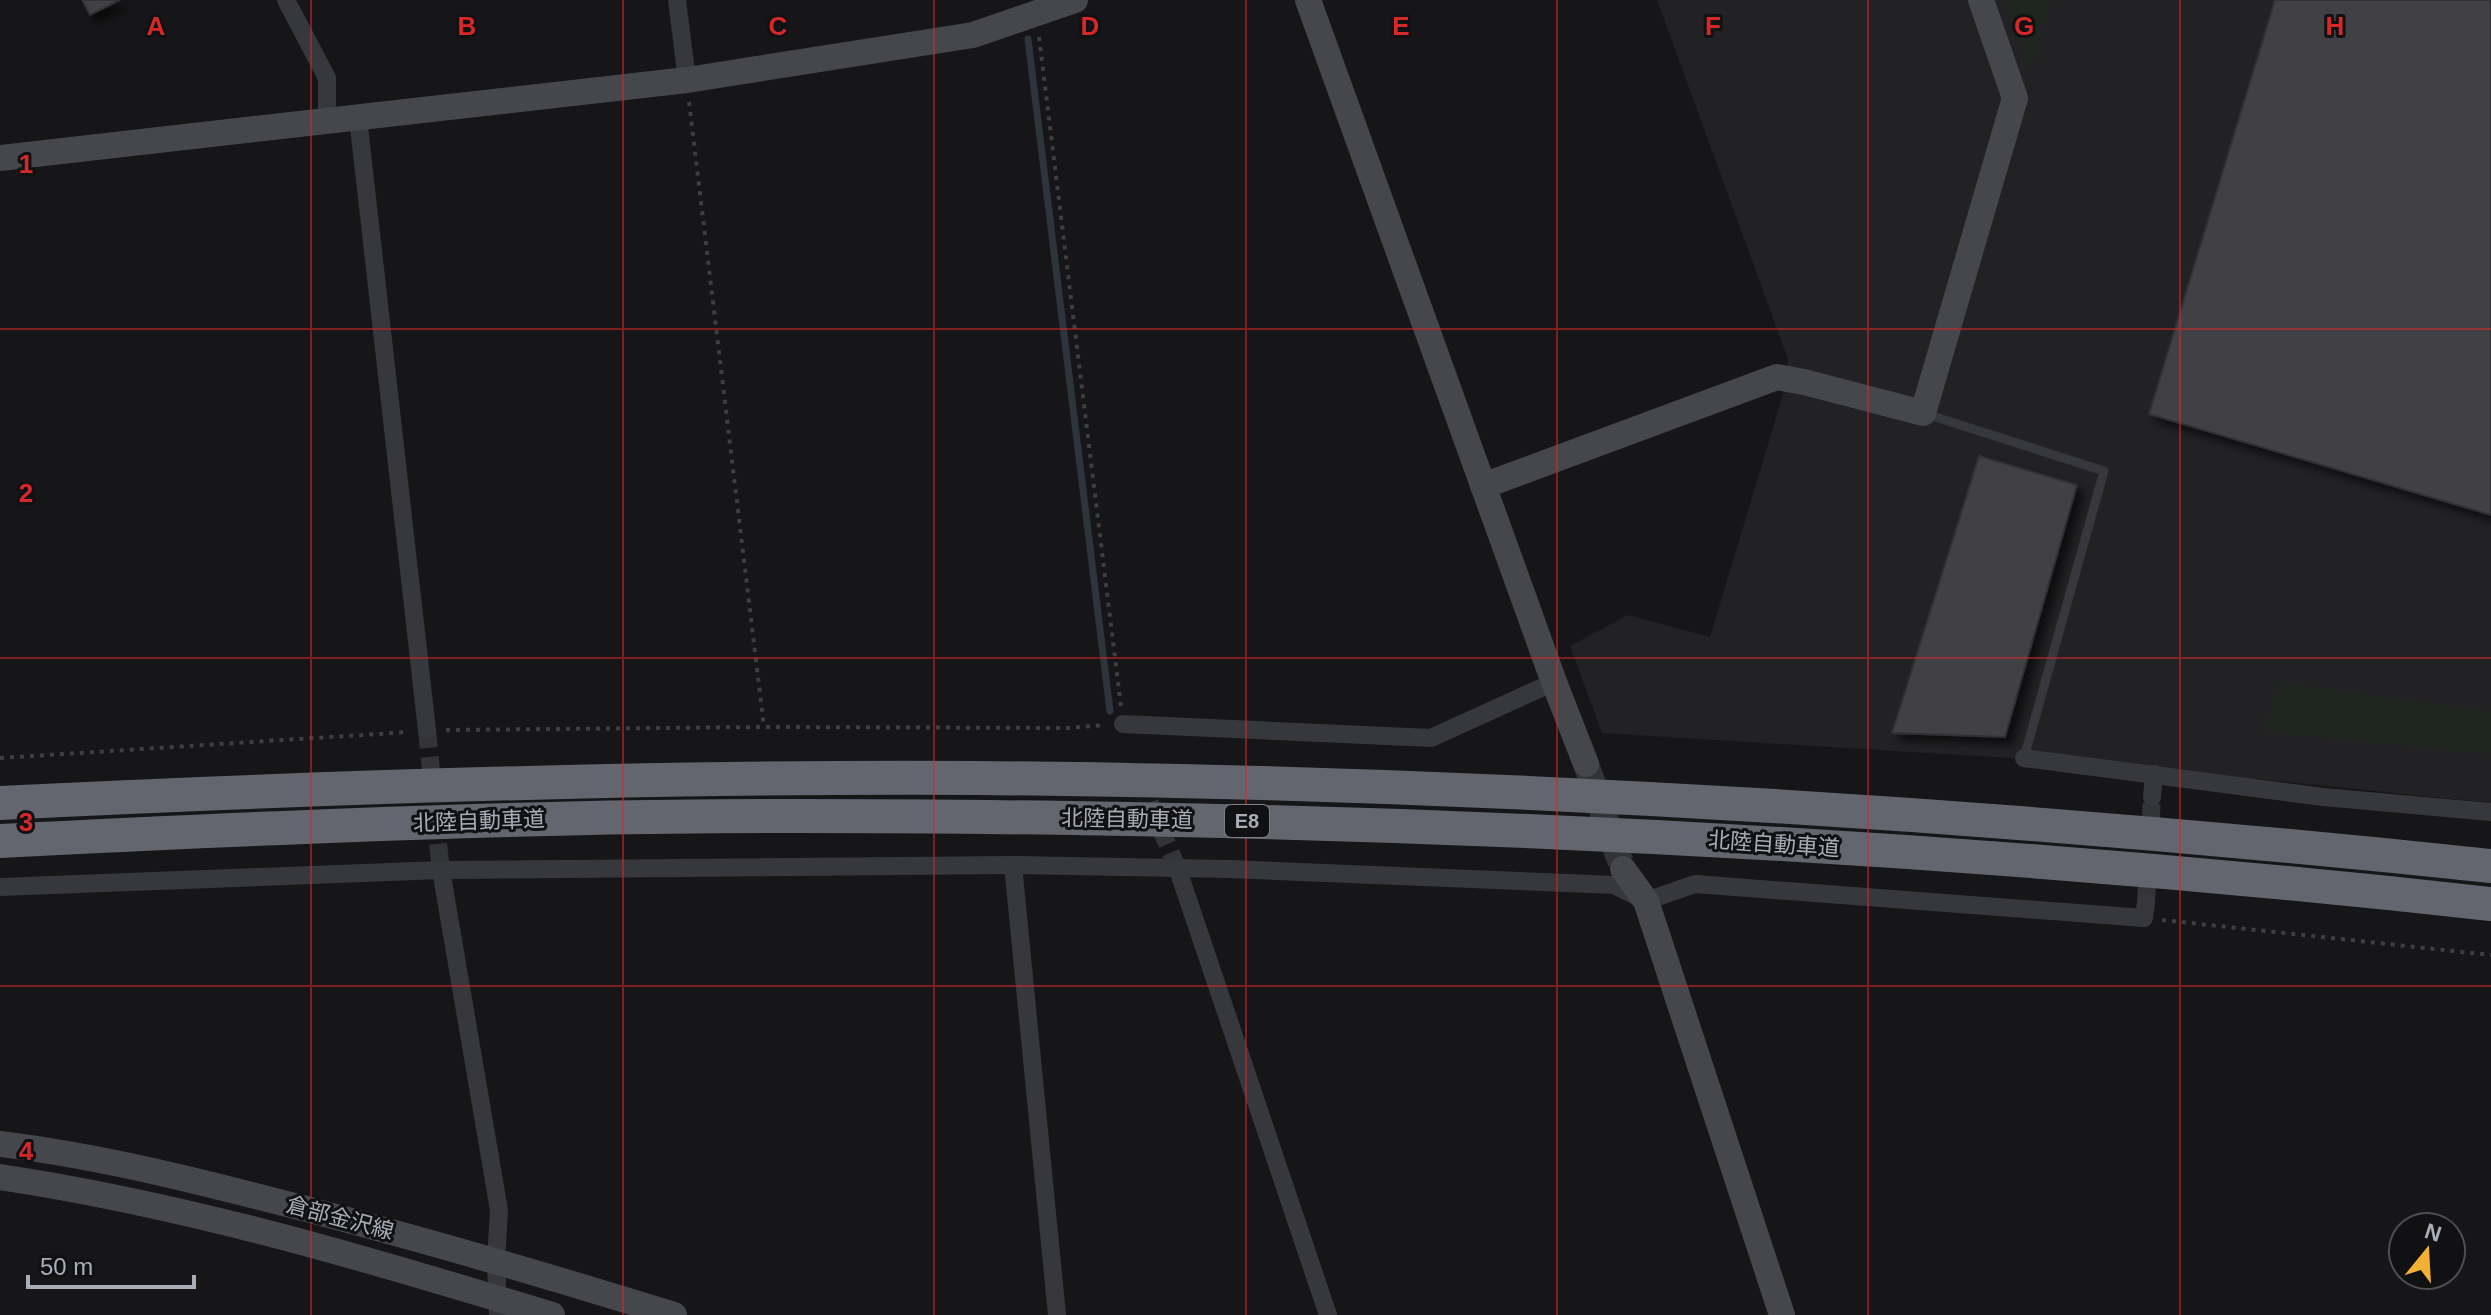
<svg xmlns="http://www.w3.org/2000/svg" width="2491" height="1315" viewBox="0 0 2491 1315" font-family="Arial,'Noto Sans JP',sans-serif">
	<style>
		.built { fill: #222225 }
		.green { fill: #1e261f }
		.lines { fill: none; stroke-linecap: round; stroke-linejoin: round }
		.stream { stroke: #2c353c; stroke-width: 7 }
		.building { fill: #404145; stroke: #303034; stroke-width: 2; filter: url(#shadow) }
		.street-tunnel { stroke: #333438; stroke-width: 18; stroke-dasharray: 18 9; stroke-linecap: butt }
		.secondary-tunnel { stroke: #333438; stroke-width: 26; stroke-dasharray: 26 13; stroke-linecap: butt }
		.path { stroke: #3d3f44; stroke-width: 4; stroke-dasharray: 4 6; stroke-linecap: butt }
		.lane { stroke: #37383d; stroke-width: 9 }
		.street { stroke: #37383d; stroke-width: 18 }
		.secondary { stroke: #45474d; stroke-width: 26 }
		.highway { stroke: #63666e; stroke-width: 34 }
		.grid { fill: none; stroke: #d62828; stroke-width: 2; stroke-opacity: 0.55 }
		.labels { text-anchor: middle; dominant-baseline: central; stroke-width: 6; stroke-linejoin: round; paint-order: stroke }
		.shield { fill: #111113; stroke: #7b7e86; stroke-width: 2 }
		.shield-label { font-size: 20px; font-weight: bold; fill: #a8adb8 }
		.street-label { font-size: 22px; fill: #a8adb8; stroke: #111113 }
		.grid-label { font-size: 26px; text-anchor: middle; font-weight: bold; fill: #d62828; stroke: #111113; stroke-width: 6; stroke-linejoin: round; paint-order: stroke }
	</style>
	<defs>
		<filter id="shadow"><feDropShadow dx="7" dy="7" stdDeviation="4" flood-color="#0009"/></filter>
	</defs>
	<rect width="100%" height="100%" fill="#161618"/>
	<polygon class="built" points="1657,0 2491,0 2491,803 2037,756 2011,758 1602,733 1570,646 1628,615 1710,637 1784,391 1788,359"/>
	<g class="green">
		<polygon points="2004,0 2051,0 2030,72"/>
		<polygon points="2278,683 2491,711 2491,754 2265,732"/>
	</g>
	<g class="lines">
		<polyline class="stream" points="1028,39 1110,711"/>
	</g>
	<g class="building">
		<polygon points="82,0 120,0 90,15"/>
		<polygon points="2275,0 2491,0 2491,515 2149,414"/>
		<polygon points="1979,456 2077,485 2005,737 1892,733"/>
	</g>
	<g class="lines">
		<g class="street-tunnel">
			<polyline points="427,730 433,791"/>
			<polyline points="1139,778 1177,867"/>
			<polyline points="435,817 441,870"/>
			<polyline points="2146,902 2152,797"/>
		</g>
		<polyline class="secondary-tunnel" points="1586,764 1623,869"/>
		<g class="path">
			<polyline points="1039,37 1121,707"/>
			<polyline points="689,102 764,727"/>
			<polyline points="446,730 764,727 1068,728 1105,725"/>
			<polyline points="0,758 409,732"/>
			<polyline points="2162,920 2491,955"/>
		</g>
		<polyline class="lane" points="1926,414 2104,471 2024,758"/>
		<g class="street">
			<polyline points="286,0 327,78 327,122"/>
			<polyline points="677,0 687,80"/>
			<polyline points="358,118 427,730"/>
			<polyline points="1123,724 1431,738 1554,682"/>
			<polyline points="2024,758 2323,797 2491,812"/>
			<polyline points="2152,797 2154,774"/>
			<polyline points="1013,865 1057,1315"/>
			<polyline points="1177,867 1328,1315"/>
			<polyline points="441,870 499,1210 496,1260 498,1315"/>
			<polyline points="0,887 441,870 1013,865 1229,869 1614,885 1646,901 1695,884 2144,918 2146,902"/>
		</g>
		<g class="secondary">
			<polyline points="1308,0 1554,682 1586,764"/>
			<polyline points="0,158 687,80 973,35 1075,0"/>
			<polyline points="1483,486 1777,377 1804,382 1923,413 2015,98 1981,0"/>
			<polyline points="1623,869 1646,901 1782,1315"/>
			<path d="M0 1144C106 1157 210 1184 314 1211 435 1243 555 1278 674 1315"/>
			<path d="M0 1177C188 1205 371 1260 552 1315"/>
		</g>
		<g class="highway">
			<path d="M0 803C325 787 651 776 977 778 1483 782 1988 813 2491 866"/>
			<path d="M0 841C196 831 392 822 589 818 768 814 948 816 1128 819 1583 827 2038 854 2491 904"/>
		</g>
	</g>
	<path class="grid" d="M311 0V1315M623 0V1315M934 0V1315M1246 0V1315M1557 0V1315M1868 0V1315M2180 0V1315M0 329H2491M0 658H2491M0 986H2491"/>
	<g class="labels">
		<rect class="shield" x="1225" y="805" width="44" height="32" rx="6"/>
		<g class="shield-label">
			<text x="1247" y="821">E8</text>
		</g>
		<g class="street-label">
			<text transform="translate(1127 819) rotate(1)">北陸自動車道</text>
			<text transform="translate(479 821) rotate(-2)">北陸自動車道</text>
			<text transform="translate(1774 844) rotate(4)">北陸自動車道</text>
			<text transform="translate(340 1218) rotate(15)">倉部金沢線</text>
		</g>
	</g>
	<g class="grid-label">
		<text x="156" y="35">A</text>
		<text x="467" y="35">B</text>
		<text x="778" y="35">C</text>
		<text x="1090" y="35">D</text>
		<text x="1401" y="35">E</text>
		<text x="1713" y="35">F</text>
		<text x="2024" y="35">G</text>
		<text x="2335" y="35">H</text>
		<text x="26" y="173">1</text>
		<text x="26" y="502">2</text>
		<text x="26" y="831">3</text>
		<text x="26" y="1160">4</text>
	</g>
	<g transform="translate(2427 1251) rotate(18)"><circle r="38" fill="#111113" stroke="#4d4f55" stroke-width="2"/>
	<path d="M0-6L14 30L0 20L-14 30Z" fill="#f2b134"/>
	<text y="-12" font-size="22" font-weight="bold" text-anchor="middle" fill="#a8adb8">N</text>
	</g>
	<path d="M28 1275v12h166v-12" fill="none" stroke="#a8adb8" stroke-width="4"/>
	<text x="40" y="1275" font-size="24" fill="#a8adb8" stroke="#111113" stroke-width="6" paint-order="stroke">50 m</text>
</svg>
